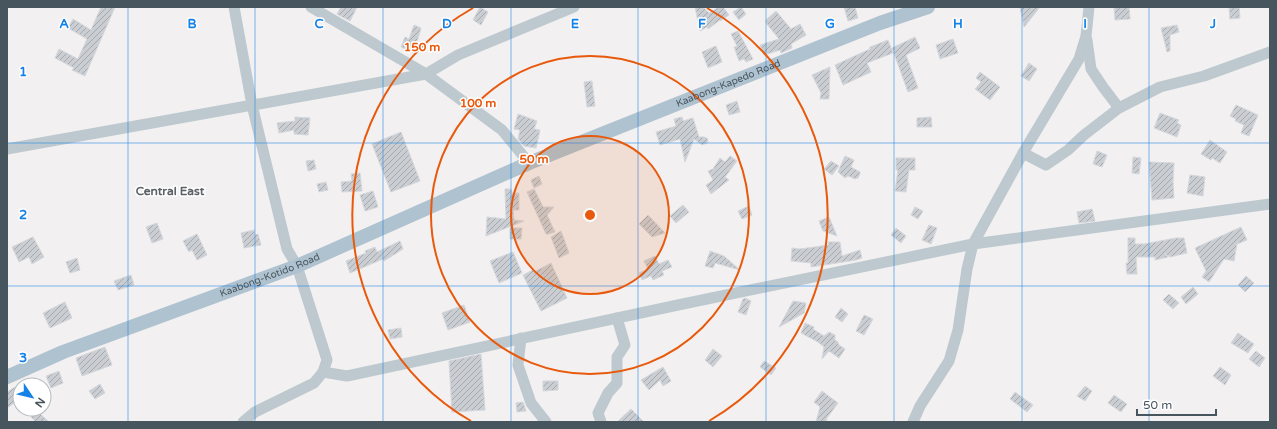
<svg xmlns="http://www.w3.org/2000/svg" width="1277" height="429" viewBox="0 0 1277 429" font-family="'Varela Round',sans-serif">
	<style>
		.building { fill: url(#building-hatch); stroke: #d4d7dc }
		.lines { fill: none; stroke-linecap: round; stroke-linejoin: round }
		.minor { stroke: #bdc9cf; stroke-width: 11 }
		.major { stroke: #afc2cf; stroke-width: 14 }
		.grid { fill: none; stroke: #1582e7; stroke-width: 1; stroke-opacity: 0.55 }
		.ring { fill: none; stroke: #e8590c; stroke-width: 2 }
		.labels { text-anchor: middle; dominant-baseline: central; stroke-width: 3; stroke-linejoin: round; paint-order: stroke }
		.street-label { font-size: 10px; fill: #47555e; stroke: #fff }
		.quarter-label { font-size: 12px; font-weight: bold; fill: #5c6165; stroke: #fff }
		.grid-label { font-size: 13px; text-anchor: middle; font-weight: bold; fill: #1582e7; stroke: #fff; stroke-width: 3; stroke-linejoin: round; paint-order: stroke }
		.centre { fill: #e8590c; stroke: #fff; stroke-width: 2 }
		.ring-label { font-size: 12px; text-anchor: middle; font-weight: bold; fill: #e8590c; stroke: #fff; stroke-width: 3; stroke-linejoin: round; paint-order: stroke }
	</style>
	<defs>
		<pattern id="building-hatch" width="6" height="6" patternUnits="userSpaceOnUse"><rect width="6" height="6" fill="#caced3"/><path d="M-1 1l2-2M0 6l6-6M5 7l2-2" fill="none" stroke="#a6aaae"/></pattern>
	</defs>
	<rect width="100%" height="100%" fill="#f2f0f0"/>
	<g class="building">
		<polygon points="101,7 115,7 85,76 72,70 74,68 55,58 59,49 78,59 87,39 68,28 73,19 91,30"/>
		<polygon points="341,7 357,7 350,21 337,14"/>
		<polygon points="480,7 488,12 481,25 473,20"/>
		<polygon points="695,7 703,7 709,13 719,7 723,7 729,15 720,21 720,20 708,29 707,27 700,31"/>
		<polygon points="741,7 746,14 739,20 733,12"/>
		<polygon points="844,7 855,7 858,18 848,21"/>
		<polygon points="1020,7 1040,7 1024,27"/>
		<polygon points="1114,7 1129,7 1130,19 1115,20"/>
		<polygon points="1229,7 1239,7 1240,18 1230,19"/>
		<polygon points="776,11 791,29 800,24 806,35 791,44 792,48 781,53 780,50 764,55 760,45 779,39 766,23 766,20"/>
		<polygon points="414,25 421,28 417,42 420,44 416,54 401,47 405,37 409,39"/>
		<polygon points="1177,25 1179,32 1170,35 1170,51 1167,52 1161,28"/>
		<polygon points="738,31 753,59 746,62 744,59 739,61 734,47 737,46 731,34"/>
		<polygon points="915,37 920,48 906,55 918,88 908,92 892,48"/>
		<polygon points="953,39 958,53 940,59 936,45"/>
		<polygon points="888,40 893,53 867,63 871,72 843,85 835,65 870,49 870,47"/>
		<polygon points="716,46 722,62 708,68 702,52"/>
		<polygon points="1029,63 1037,69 1029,81 1021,76"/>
		<polygon points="830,67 829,99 820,99 821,93 812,75"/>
		<polygon points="980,72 1000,87 990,100 975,89 981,82 976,78"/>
		<polygon points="592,81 595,106 587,107 584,82"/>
		<polygon points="737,101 740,112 729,115 726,105"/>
		<polygon points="1236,105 1258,115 1249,136 1241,133 1244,125 1235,121 1236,119 1230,116"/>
		<polygon points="1160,113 1179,120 1177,123 1181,125 1177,137 1154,128"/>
		<polygon points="518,114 537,121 534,129 540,130 536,148 524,146 518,139 520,130 514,129"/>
		<polygon points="295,117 310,118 308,135 294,134 294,130 279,133 277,123 295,121"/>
		<polygon points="682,117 683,121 693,118 699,137 704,137 707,138 708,141 707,143 702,145 694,139 685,162 680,139 660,145 656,132 676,126 674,119"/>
		<polygon points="931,117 932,127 917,127 917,118"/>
		<polygon points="401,132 420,181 391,192 372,144"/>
		<polygon points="1210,140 1227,152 1220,163 1212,158 1211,160 1201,154"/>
		<polygon points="1097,151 1107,155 1102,167 1093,164"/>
		<polygon points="730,156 737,161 725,177 729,180 711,194 706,185 713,180 708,171 713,169 720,158 725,162"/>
		<polygon points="845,156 854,160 851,167 860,172 860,174 858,178 855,179 848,176 845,178 838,172"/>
		<polygon points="1133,157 1141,158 1139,174 1132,173"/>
		<polygon points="896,158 915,158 915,170 909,170 906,192 895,191 898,170 896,170"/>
		<polygon points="314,160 316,169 308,171 306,161"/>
		<polygon points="831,161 839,166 832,175 824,169"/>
		<polygon points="1149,162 1174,163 1173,182 1174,198 1152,200"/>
		<polygon points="360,173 362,191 342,192 341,182 352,181 351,174"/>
		<polygon points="1190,175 1205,177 1203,196 1187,193"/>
		<polygon points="539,176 542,184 534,188 531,180"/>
		<polygon points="326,182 328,190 319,192 317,184"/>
		<polygon points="505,189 511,189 512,193 519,193 519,210 513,210 514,220 524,221 486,236 487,217 506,219"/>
		<polygon points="534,189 543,207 554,207 547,215 555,232 549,234 546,234 527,192"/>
		<polygon points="373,191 378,207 365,211 360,195"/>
		<polygon points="683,205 689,212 676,223 670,216"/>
		<polygon points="749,206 752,215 742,219 738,211"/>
		<polygon points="915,207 923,211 918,219 911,215"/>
		<polygon points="1092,209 1095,221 1079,223 1077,212"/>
		<polygon points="648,215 665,233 652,237 639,224"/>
		<polygon points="829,217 837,236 823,231 819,221"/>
		<polygon points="157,223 163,239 152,243 146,227"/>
		<polygon points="929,225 937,228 931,244 922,240"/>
		<polygon points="1241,227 1247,240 1237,244 1234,261 1224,259 1209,282 1202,277 1206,271 1195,248"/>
		<polygon points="510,228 522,228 521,239 510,239"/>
		<polygon points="896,228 906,236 901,243 891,235"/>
		<polygon points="254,230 255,235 258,234 261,245 244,248 241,233"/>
		<polygon points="561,231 569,253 559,258 551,237"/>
		<polygon points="197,234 207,255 197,260 192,250 189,252 183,241"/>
		<polygon points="33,237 44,257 32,264 29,257 19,262 12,247"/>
		<polygon points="1128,238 1135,238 1135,244 1144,244 1176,238 1184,238 1187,253 1170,257 1164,253 1168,257 1155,260 1155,257 1136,257 1137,274 1127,274 1126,263 1128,263"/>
		<polygon points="400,241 403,249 384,261 383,259 350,273 346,261 366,253 365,251 375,247 377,252"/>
		<polygon points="828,242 840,242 842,256 860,250 862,258 856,260 811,267 811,263 791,261 792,248 800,249 829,245"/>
		<polygon points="710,251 724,256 740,270 715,263 713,268 705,266"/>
		<polygon points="513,252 522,273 499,283 490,261"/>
		<polygon points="655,256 659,264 668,260 672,267 662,271 664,275 653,280 651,276 642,280 639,273 648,269 644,261"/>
		<polygon points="77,258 80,270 70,273 66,262"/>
		<polygon points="551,263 567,298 541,311 523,275 533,270 534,272"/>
		<polygon points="131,275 134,285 118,290 114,281"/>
		<polygon points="1246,276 1254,283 1245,292 1238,285"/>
		<polygon points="1193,287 1198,294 1186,304 1181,297"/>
		<polygon points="1169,294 1179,303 1173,309 1163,300"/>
		<polygon points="745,298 751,301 746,315 738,312 743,299"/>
		<polygon points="793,301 806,303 804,313 779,327"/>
		<polygon points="65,302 72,318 50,328 43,313"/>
		<polygon points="464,305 470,322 448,330 442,313"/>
		<polygon points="841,308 848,314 842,322 835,317"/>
		<polygon points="864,315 873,319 864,335 856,331"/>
		<polygon points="805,323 814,327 813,329 824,336 829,332 835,335 835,340 838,342 839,345 845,349 839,358 829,351 822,359 824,347 818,342 801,333"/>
		<polygon points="401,328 402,337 390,339 388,330"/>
		<polygon points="1238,333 1254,344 1248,353 1231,343"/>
		<polygon points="105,347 112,365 82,376 76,358"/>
		<polygon points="713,349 722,356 713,367 705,360"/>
		<polygon points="1256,351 1265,358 1259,367 1249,359"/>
		<polygon points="481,354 485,410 452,412 449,361"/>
		<polygon points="764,361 776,368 771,375 760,367"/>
		<polygon points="663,367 671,381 663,386 660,380 649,390 641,380"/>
		<polygon points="1220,367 1231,375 1225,385 1213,376"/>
		<polygon points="59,371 63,383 51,388 46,376"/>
		<polygon points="543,381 558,381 558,390 543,391"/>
		<polygon points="100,384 105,393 95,399 89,391"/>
		<polygon points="1085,386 1092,391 1085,401 1077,396"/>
		<polygon points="15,387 20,394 20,399 7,408 7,392"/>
		<polygon points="822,391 838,403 827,418 826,422 816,422 820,407 814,402"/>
		<polygon points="1015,392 1033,405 1027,412 1010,399"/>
		<polygon points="1114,395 1127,404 1121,412 1108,403"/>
		<polygon points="523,402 526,411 517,412 516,403"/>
		<polygon points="631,409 644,422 617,422"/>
		<polygon points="37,411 49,422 36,422 31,417"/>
	</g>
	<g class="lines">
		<g class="minor">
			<polyline points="234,7 252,105 287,249 297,266 327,360 323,372 314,383 255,412 243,422"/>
			<polyline points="311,7 426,74 502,130 529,163"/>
			<polyline points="1087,40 1091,69 1103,87 1119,108"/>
			<polyline points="7,149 426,74 458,55 574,7"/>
			<polyline points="1023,153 1046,165 1068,150 1084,135 1119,108 1160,87 1204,76 1270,52"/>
			<polyline points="521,338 518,365 531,403 546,422"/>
			<polyline points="323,372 347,376 678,305 973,244 1270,204"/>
			<polyline points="601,422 598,413 608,393 617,383 617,357 625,345 617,318"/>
			<polyline points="913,422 920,406 949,361 958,330 967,269 973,244 1023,153 1079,59 1086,36 1089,7"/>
		</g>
		<path class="major" id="s1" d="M7 377 63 352 297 266 529 163 880 23 928 7"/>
	</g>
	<path class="grid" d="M128 7V422M255 7V422M383 7V422M511 7V422M638 7V422M766 7V422M894 7V422M1022 7V422M1149 7V422M7 143H1270M7 286H1270"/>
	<circle cx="590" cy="215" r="79" fill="#e8590c" fill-opacity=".12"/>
	<g class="ring">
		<circle cx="590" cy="215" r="79"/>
		<circle cx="590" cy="215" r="159"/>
		<path d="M471 421A238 238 0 0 1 473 8M707 8A238 238 0 0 1 709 421"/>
	</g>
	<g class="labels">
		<g class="street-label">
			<text stroke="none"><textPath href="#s1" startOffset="779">Kaabong-Kapedo Road</textPath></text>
			<text stroke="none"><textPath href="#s1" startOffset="282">Kaabong-Kotido Road</textPath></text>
		</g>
		<g class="quarter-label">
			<text x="170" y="191">Central East</text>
		</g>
	</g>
	<g class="grid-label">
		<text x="64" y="28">A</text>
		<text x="192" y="28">B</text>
		<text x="319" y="28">C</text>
		<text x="447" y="28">D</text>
		<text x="575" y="28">E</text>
		<text x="702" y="28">F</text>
		<text x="830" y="28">G</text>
		<text x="958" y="28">H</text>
		<text x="1085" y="28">I</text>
		<text x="1213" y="28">J</text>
		<text x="23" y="76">1</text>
		<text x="23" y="219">2</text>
		<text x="23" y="362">3</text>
	</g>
	<circle cx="590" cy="215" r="6" class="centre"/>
	<g class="ring-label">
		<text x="422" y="51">150 m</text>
		<text x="478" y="107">100 m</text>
		<text x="534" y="163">50 m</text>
	</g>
	<rect width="1277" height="429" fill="none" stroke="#47555e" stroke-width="16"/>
	<g transform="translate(32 397) rotate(125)"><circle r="19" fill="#ffffff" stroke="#b5bbbf"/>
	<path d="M0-3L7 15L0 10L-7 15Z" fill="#1582e7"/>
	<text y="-6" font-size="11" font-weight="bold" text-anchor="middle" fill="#47555e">N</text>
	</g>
	<path d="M1137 409v6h79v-6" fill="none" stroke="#47555e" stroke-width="2"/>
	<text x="1143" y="409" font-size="12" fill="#47555e" stroke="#ffffff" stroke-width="3" paint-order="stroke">50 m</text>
</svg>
